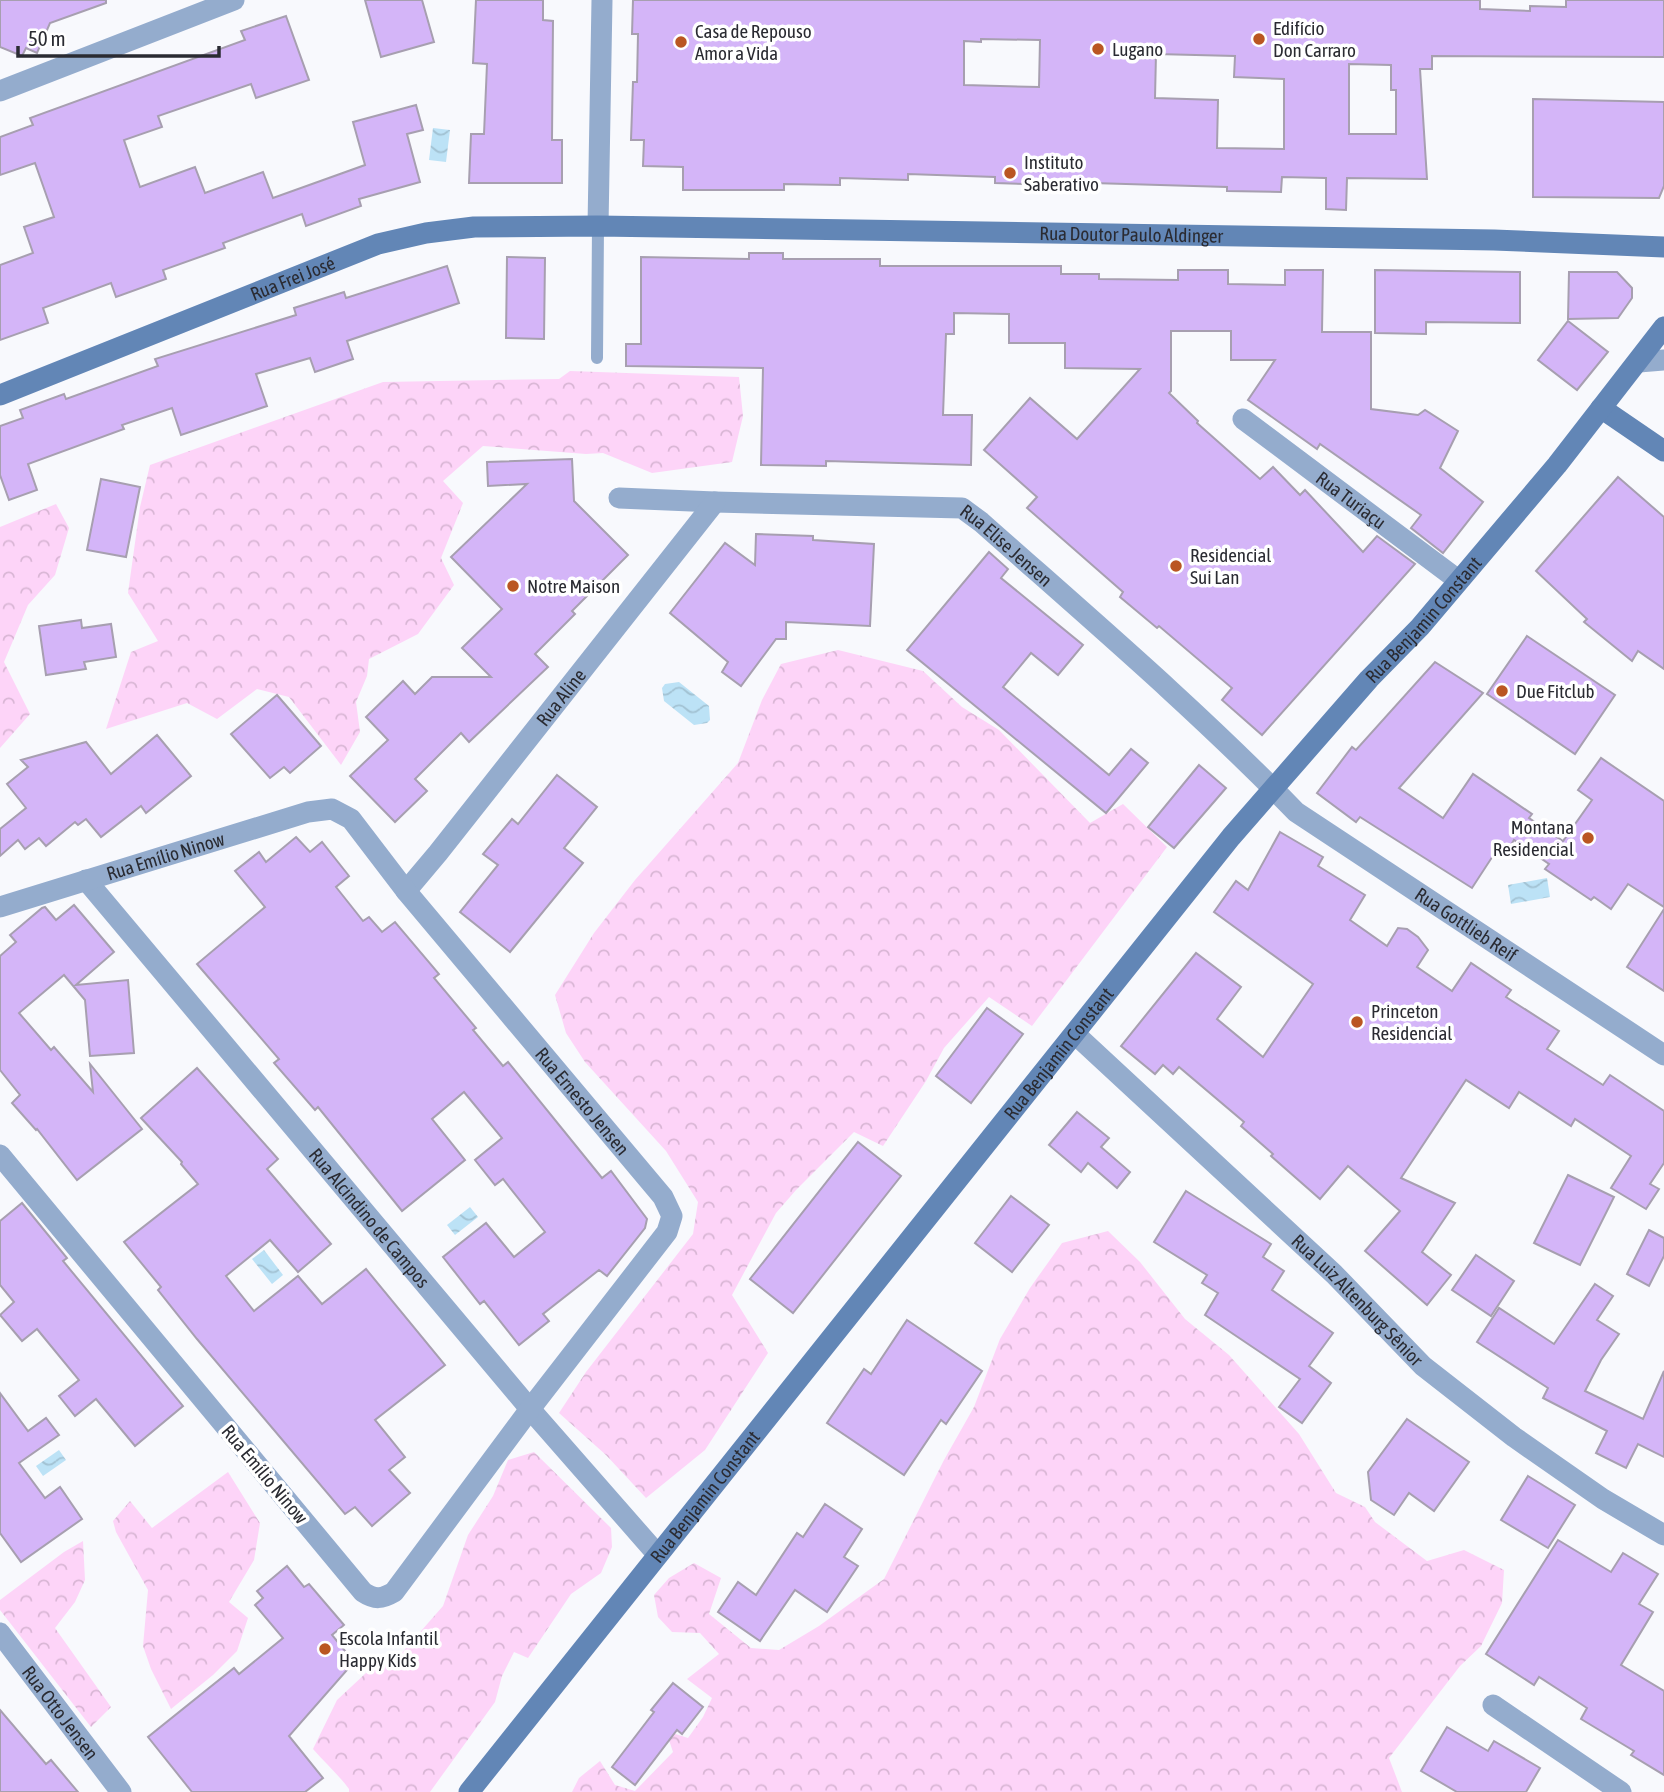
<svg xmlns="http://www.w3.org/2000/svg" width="1664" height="1792" viewBox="0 0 1664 1792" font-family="'Asap Condensed',sans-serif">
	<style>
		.forest { fill: url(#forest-crowns) }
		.water { fill: url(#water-waves) }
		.building { fill: #d4b5f8; stroke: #a79fb0; stroke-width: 2; fill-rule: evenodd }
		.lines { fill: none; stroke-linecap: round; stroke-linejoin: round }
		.lane { stroke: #94accd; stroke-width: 12 }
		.street { stroke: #94accd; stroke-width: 21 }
		.secondary { stroke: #6286b6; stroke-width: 21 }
		.poi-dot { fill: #ba5622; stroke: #fff; stroke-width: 2.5 }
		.labels { text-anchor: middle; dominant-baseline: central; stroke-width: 7; stroke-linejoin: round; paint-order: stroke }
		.poi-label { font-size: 19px; fill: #2a2b32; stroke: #fff; text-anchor: start }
		.street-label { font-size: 19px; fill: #2a2b32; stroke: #fff }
	</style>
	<defs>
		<pattern id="forest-crowns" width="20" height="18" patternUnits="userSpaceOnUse" patternTransform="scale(1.75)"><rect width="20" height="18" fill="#fdd4f8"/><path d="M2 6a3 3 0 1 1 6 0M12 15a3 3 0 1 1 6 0" fill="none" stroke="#d9b6d5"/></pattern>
		<pattern id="water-waves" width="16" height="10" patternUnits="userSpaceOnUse" patternTransform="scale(1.75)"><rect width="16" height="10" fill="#bce2f6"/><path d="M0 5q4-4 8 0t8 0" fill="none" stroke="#a2c2d3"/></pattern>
	</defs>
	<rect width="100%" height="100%" fill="#f8f9fd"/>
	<g class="forest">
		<polygon points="570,371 739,377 743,416 732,462 652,473 603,453 586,454 483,446 443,481 463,503 441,558 454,585 418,634 369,659 367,676 356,702 360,732 341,765 289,697 257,689 217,719 187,703 106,729 131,652 158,641 128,593 140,507 150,465 383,382 559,379"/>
		<polygon points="56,504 69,528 55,575 28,605 4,662 30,714 0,748 0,527"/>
		<polygon points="838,650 923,671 962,707 999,730 1090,823 1123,804 1167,847 1032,1026 989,997 944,1048 926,1081 883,1146 854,1132 796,1190 776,1213 732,1295 768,1353 705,1450 646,1498 606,1455 559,1413 586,1372 693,1234 698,1202 666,1151 585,1062 566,1033 555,995 594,933 635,880 738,763 762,700 781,664"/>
		<polygon points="1108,1231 1140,1262 1185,1319 1229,1355 1299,1434 1336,1493 1365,1507 1375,1522 1427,1561 1464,1550 1504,1570 1502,1603 1481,1646 1460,1666 1389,1758 1402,1792 572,1792 579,1778 600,1761 615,1785 635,1791 673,1752 666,1731 688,1738 703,1717 712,1698 687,1679 719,1654 700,1633 672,1632 658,1617 654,1595 669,1578 694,1563 721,1578 709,1614 751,1648 779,1650 819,1626 884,1579 944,1460 974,1407 1000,1339 1030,1288 1062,1243"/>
		<path d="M534 1452 611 1528 612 1547 601 1573 571 1594 528 1658 514 1652 502 1676 495 1702 430 1792H349V1789C338 1774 325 1763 313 1749L337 1700 366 1673 400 1655 443 1606 468 1535 493 1496 508 1460Z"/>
		<polygon points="228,1472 260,1523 254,1560 229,1602 248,1618 237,1651 213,1675 171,1709 151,1669 143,1646 148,1590 116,1532 113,1521 130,1501 152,1528"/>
		<polygon points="83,1541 85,1580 75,1602 55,1628 111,1707 91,1727 0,1610 0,1600 64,1552"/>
	</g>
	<g class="water">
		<polygon points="433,128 450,130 446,162 429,160"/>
		<polygon points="679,682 709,706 710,720 707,723 694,725 664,701 662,688 665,684"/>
		<polygon points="1547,878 1550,897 1511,904 1508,885"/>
		<polygon points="470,1207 478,1217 455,1235 447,1225"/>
		<polygon points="264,1250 283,1275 272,1284 252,1259"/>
		<polygon points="59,1450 66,1460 43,1476 36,1466"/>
	</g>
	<g class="building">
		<polygon points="0,0 106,0 106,3 50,23 37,53 26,48 22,56 0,47"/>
		<polygon points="365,0 422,0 434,42 381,57"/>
		<polygon points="476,0 543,0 543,20 553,21 552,140 562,140 562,183 469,183 471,134 484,134 487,64 473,63"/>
		<path d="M633 0H1480V9L1530 11V6L1566 7V0H1664V57L1432 56V69H1420L1427 179 1347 178 1346 210 1326 209V178L1282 177 1281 192 1227 191V187L1025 181V184L995 183V177L908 174V180L840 178V185L784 184V190H683V167L643 166 644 140H631L633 82H637L638 34H632ZM981 39 1040 40 1039 87 964 85V41L981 42ZM1156 54 1235 56 1234 77 1284 79V149L1217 148 1218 100 1155 98ZM1349 64 1391 65V90H1396V134H1349Z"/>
		<polygon points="286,16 309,80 256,98 251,84 158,116 162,127 124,140 140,187 195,167 205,193 263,172 273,198 365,165 353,122 416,105 423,130 407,134 420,182 359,199 361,206 306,226 302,214 223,243 225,248 163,270 166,279 116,297 111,283 43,308 48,323 0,340 0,265 33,253 24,227 54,217 35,163 0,175 0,137 33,125 30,118 245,40 241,31"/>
		<polygon points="1533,99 1664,102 1664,186 1659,198 1533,197"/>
		<polygon points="749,253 783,253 783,259 880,259 880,266 1061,266 1061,274 1099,274 1099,279 1178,280 1178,270 1228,270 1228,284 1285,285 1285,270 1323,270 1322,332 1371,332 1371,409 1418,415 1425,410 1458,431 1440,468 1483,502 1443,553 1411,528 1421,515 1320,444 1317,449 1248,400 1275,360 1231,360 1231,331 1171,331 1171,391 1169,393 1198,421 1197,423 1260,479 1273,467 1300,495 1305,490 1363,552 1377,536 1415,564 1262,735 1222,700 1232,688 1159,626 1157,628 1120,597 1123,592 1027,508 1037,497 984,450 1030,398 1077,439 1140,369 1065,368 1065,343 1009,343 1009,314 954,313 954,334 946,334 943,415 972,415 971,465 826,461 826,466 761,465 763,368 626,366 626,344 641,344 641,257 749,259"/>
		<polygon points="507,257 545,258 544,339 506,338"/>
		<polygon points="447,266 459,303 347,341 353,359 315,372 310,358 256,374 267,406 181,435 172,408 122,425 124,429 28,464 37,490 9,500 0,475 0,426 23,418 20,410 64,394 66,399 158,366 155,359 296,315 294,308 344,292 346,298"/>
		<polygon points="1375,270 1520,272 1520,323 1426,322 1426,334 1375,333"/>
		<polygon points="1569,272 1617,272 1632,288 1632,298 1618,318 1568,319"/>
		<polygon points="1568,321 1608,352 1577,390 1538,360"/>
		<polygon points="572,459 574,501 628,555 572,611 575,614 535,654 548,667 469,742 461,733 415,779 427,791 395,822 350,776 388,740 366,717 403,681 415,694 432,677 491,677 462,648 502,609 451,557 527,484 488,486 487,462"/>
		<polygon points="1618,477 1664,517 1664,669 1638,651 1632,661 1584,622 1587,619 1536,571"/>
		<polygon points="101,479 140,487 126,557 87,550"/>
		<polygon points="756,534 813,536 813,540 874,544 870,626 786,622 786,639 776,639 741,686 722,672 728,662 670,613 725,543 755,565"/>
		<polygon points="989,552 1008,569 1001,578 1083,645 1058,675 1031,653 1003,687 1109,775 1131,749 1148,763 1106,813 907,650"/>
		<polygon points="81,620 82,628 111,624 116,657 84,662 86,669 46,675 39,626"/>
		<polygon points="1527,636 1615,695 1575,754 1487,694"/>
		<polygon points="1435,662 1483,693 1399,788 1443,818 1473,774 1532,814 1529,818 1563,841 1592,800 1578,790 1601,758 1664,801 1664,907 1628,884 1611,909 1594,897 1591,900 1545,869 1549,864 1514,840 1508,850 1500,845 1472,888 1360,817 1356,822 1317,793 1352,747 1356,750"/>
		<polygon points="277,695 321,746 290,773 284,767 270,778 231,734"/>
		<polygon points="157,735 191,776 146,813 141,806 101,837 86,819 78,825 75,822 46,846 39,838 25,849 18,840 0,856 0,829 26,808 7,784 28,767 21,760 86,742 111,774"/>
		<polygon points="1199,765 1226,788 1174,848 1148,827"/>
		<polygon points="557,775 597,807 564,848 583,863 510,952 460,912 498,865 483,854 512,819 518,824"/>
		<polygon points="1280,832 1323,857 1318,866 1365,895 1350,920 1387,946 1398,928 1407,929 1418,937 1428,950 1417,967 1452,991 1471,963 1511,990 1506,997 1559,1031 1547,1049 1603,1085 1610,1075 1664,1111 1664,1163 1650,1184 1659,1189 1646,1209 1611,1188 1631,1156 1575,1119 1571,1126 1519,1092 1509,1108 1466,1080 1401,1178 1455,1203 1422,1252 1451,1275 1427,1305 1365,1251 1400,1211 1348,1166 1320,1199 1271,1156 1273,1154 1241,1126 1244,1122 1179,1067 1173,1074 1163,1065 1155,1074 1121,1046 1196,953 1241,987 1217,1019 1263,1057 1313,984 1214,912 1236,881 1248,890"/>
		<polygon points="296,837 310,852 322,842 349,876 336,887 363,921 369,917 382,932 395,922 439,974 434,978 476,1028 473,1030 503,1066 508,1062 602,1178 611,1171 647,1219 645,1228 607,1276 599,1270 543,1314 549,1321 519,1345 484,1301 480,1304 443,1257 486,1223 514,1257 545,1232 503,1179 495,1185 475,1160 502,1138 464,1092 432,1119 465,1160 402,1211 318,1107 315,1110 274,1063 279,1059 197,964 265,907 235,871 259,852 266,862"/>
		<polygon points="74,905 114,952 76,985 128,980 134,1053 90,1056 85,1000 64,975 19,1013 51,1050 54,1047 93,1092 90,1064 142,1129 77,1180 37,1129 36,1130 12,1103 20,1095 0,1070 0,956 16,942 10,935 42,908 45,907 56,920"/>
		<polygon points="1664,909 1664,991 1627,967"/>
		<polygon points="987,1008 1023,1034 971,1103 936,1076"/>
		<polygon points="197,1068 278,1159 267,1169 331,1244 298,1272 270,1240 226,1276 254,1311 298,1276 322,1304 366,1269 445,1365 375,1420 405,1457 389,1470 410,1493 372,1526 355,1507 345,1514 197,1339 158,1290 161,1287 124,1242 198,1184 181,1164 182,1162 141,1118"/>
		<polygon points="1077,1112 1109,1138 1101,1147 1130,1172 1117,1188 1088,1163 1081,1172 1049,1145"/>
		<polygon points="858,1142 901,1176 793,1313 750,1279"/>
		<polygon points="1568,1175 1614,1197 1580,1265 1534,1243"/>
		<polygon points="1186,1191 1271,1244 1263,1257 1284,1271 1272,1290 1333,1333 1309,1366 1331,1383 1302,1423 1279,1407 1300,1379 1205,1315 1218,1293 1202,1283 1207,1275 1154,1242"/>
		<polygon points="1011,1196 1049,1225 1012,1272 975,1243"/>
		<polygon points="22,1203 67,1258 63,1261 183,1406 135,1446 96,1399 75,1416 59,1396 79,1380 37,1329 22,1341 0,1315 14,1302 0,1285 0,1221"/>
		<polygon points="1649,1230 1664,1238 1664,1256 1649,1286 1627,1274"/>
		<polygon points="1476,1255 1514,1281 1491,1316 1452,1290"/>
		<polygon points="1595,1284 1613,1296 1597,1320 1619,1334 1601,1360 1585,1391 1643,1419 1664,1371 1664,1457 1638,1444 1626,1468 1596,1453 1607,1431 1543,1398 1548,1388 1477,1342 1499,1308 1554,1344"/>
		<polygon points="907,1320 982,1371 946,1424 941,1420 904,1475 827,1423 864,1369 871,1374"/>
		<polygon points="0,1393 28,1431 46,1418 59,1435 19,1463 45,1498 60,1487 82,1519 21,1562 0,1533"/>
		<polygon points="1407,1419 1469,1462 1434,1511 1409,1493 1394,1515 1371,1500 1368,1472"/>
		<polygon points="1528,1476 1575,1505 1548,1548 1501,1520"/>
		<polygon points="825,1504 862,1529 844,1557 858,1566 827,1612 795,1590 760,1641 718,1612 738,1582 756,1595 797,1533 803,1537"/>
		<polygon points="1558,1540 1611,1572 1623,1553 1658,1574 1639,1604 1653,1612 1621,1665 1664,1691 1664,1775 1631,1755 1634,1751 1581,1719 1587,1708 1539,1677 1534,1685 1486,1654"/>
		<polygon points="287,1566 304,1587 309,1584 344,1625 332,1635 354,1662 289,1736 323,1778 305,1792 192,1792 148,1737 234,1668 239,1674 283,1638 255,1605 263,1598 257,1591"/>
		<polygon points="673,1683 703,1707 682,1734 677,1730 635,1785 612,1767 654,1712 651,1710"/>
		<polygon points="0,1710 46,1764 51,1760 78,1792 0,1792"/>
		<polygon points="1447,1727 1488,1751 1494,1741 1540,1768 1526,1792 1457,1792 1421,1771"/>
	</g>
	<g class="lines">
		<polyline class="lane" points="597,358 598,226"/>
		<g class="street">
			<polyline points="0,91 234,0"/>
			<polyline points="598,226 602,0"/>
			<polyline points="1639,362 1664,360"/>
			<path id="s1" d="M1243 419 1458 580"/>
			<path id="s2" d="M619 498 715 502 962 508 981 522C1088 617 1196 709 1296 812L1664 1055"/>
			<path id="s3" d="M86 880 530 1409 657 1554"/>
			<path id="s4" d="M406 891 438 853 715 502"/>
			<path id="s5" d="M0 907 308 812 332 809 351 819 406 891 663 1197 672 1216 667 1232 530 1409 394 1592C382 1599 375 1600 363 1592L0 1155"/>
			<path id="s6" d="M1075 1034 1334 1274 1423 1366 1514 1437 1603 1499 1664 1535"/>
			<path id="s7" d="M0 1633 121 1792"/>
			<polyline points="1493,1705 1621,1792"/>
		</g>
		<g class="secondary">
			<path id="s8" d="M0 395 378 244 426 233 474 227 598 226 1494 240 1664 247"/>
			<polyline points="1601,408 1664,451"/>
			<path id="s9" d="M469 1792 1231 837 1369 679 1420 627 1557 465 1664 327"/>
		</g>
	</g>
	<g class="poi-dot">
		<circle cx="1259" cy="39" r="7"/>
		<circle cx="681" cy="42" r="7"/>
		<circle cx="1098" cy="49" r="7"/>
		<circle cx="1010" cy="173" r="7"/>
		<circle cx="1176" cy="566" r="7"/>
		<circle cx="513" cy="586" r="7"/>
		<circle cx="1502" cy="691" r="7"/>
		<circle cx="1588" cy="838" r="7"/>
		<circle cx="1357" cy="1022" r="7"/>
		<circle cx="325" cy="1649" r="7"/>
	</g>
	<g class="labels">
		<g class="poi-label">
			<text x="1273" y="28">Edifício<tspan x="1273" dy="22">Don Carraro</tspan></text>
			<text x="695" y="31">Casa de Repouso<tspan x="695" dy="22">Amor a Vida</tspan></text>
			<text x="1112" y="49">Lugano</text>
			<text x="1024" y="162">Instituto<tspan x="1024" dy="22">Saberativo</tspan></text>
			<text x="1190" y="555">Residencial<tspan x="1190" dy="22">Sui Lan</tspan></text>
			<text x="527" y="586">Notre Maison</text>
			<text x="1516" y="691">Due Fitclub</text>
			<text x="1574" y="827" text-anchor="end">Montana<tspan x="1574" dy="22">Residencial</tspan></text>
			<text x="1371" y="1011">Princeton<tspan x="1371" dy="22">Residencial</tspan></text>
			<text x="339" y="1638">Escola Infantil<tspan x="339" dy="22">Happy Kids</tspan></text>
		</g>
		<g class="street-label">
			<text stroke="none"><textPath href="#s8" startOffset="1162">Rua Doutor Paulo Aldinger</textPath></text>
			<text stroke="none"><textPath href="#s8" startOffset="315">Rua Frei José</textPath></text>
			<text stroke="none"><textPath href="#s1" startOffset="135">Rua Turiaçu</textPath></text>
			<text stroke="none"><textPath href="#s2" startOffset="401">Rua Elise Jensen</textPath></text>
			<text stroke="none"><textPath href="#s9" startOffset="1512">Rua Benjamin Constant</textPath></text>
			<text stroke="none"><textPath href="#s4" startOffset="248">Rua Aline</textPath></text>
			<text stroke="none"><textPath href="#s5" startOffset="173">Rua Emílio Ninow</textPath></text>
			<text stroke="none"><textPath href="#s2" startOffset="999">Rua Gottlieb Reif</textPath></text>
			<text stroke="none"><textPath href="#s9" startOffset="945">Rua Benjamin Constant</textPath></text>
			<text stroke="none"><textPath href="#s5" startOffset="733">Rua Ernesto Jensen</textPath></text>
			<text stroke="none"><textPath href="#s3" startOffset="441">Rua Alcindino de Campos</textPath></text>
			<text stroke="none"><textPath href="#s6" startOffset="388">Rua Luiz Altenburg Sênior</textPath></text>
			<text transform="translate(265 1474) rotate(50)">Rua Emílio Ninow</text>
			<text stroke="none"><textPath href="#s9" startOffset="378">Rua Benjamin Constant</textPath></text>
			<text stroke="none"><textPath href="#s7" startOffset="100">Rua Otto Jensen</textPath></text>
		</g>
	</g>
	<path d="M18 46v10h201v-10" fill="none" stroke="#2a2b32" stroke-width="3.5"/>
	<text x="28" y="46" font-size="21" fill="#2a2b32" stroke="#ffffff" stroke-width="5" paint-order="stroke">50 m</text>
</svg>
